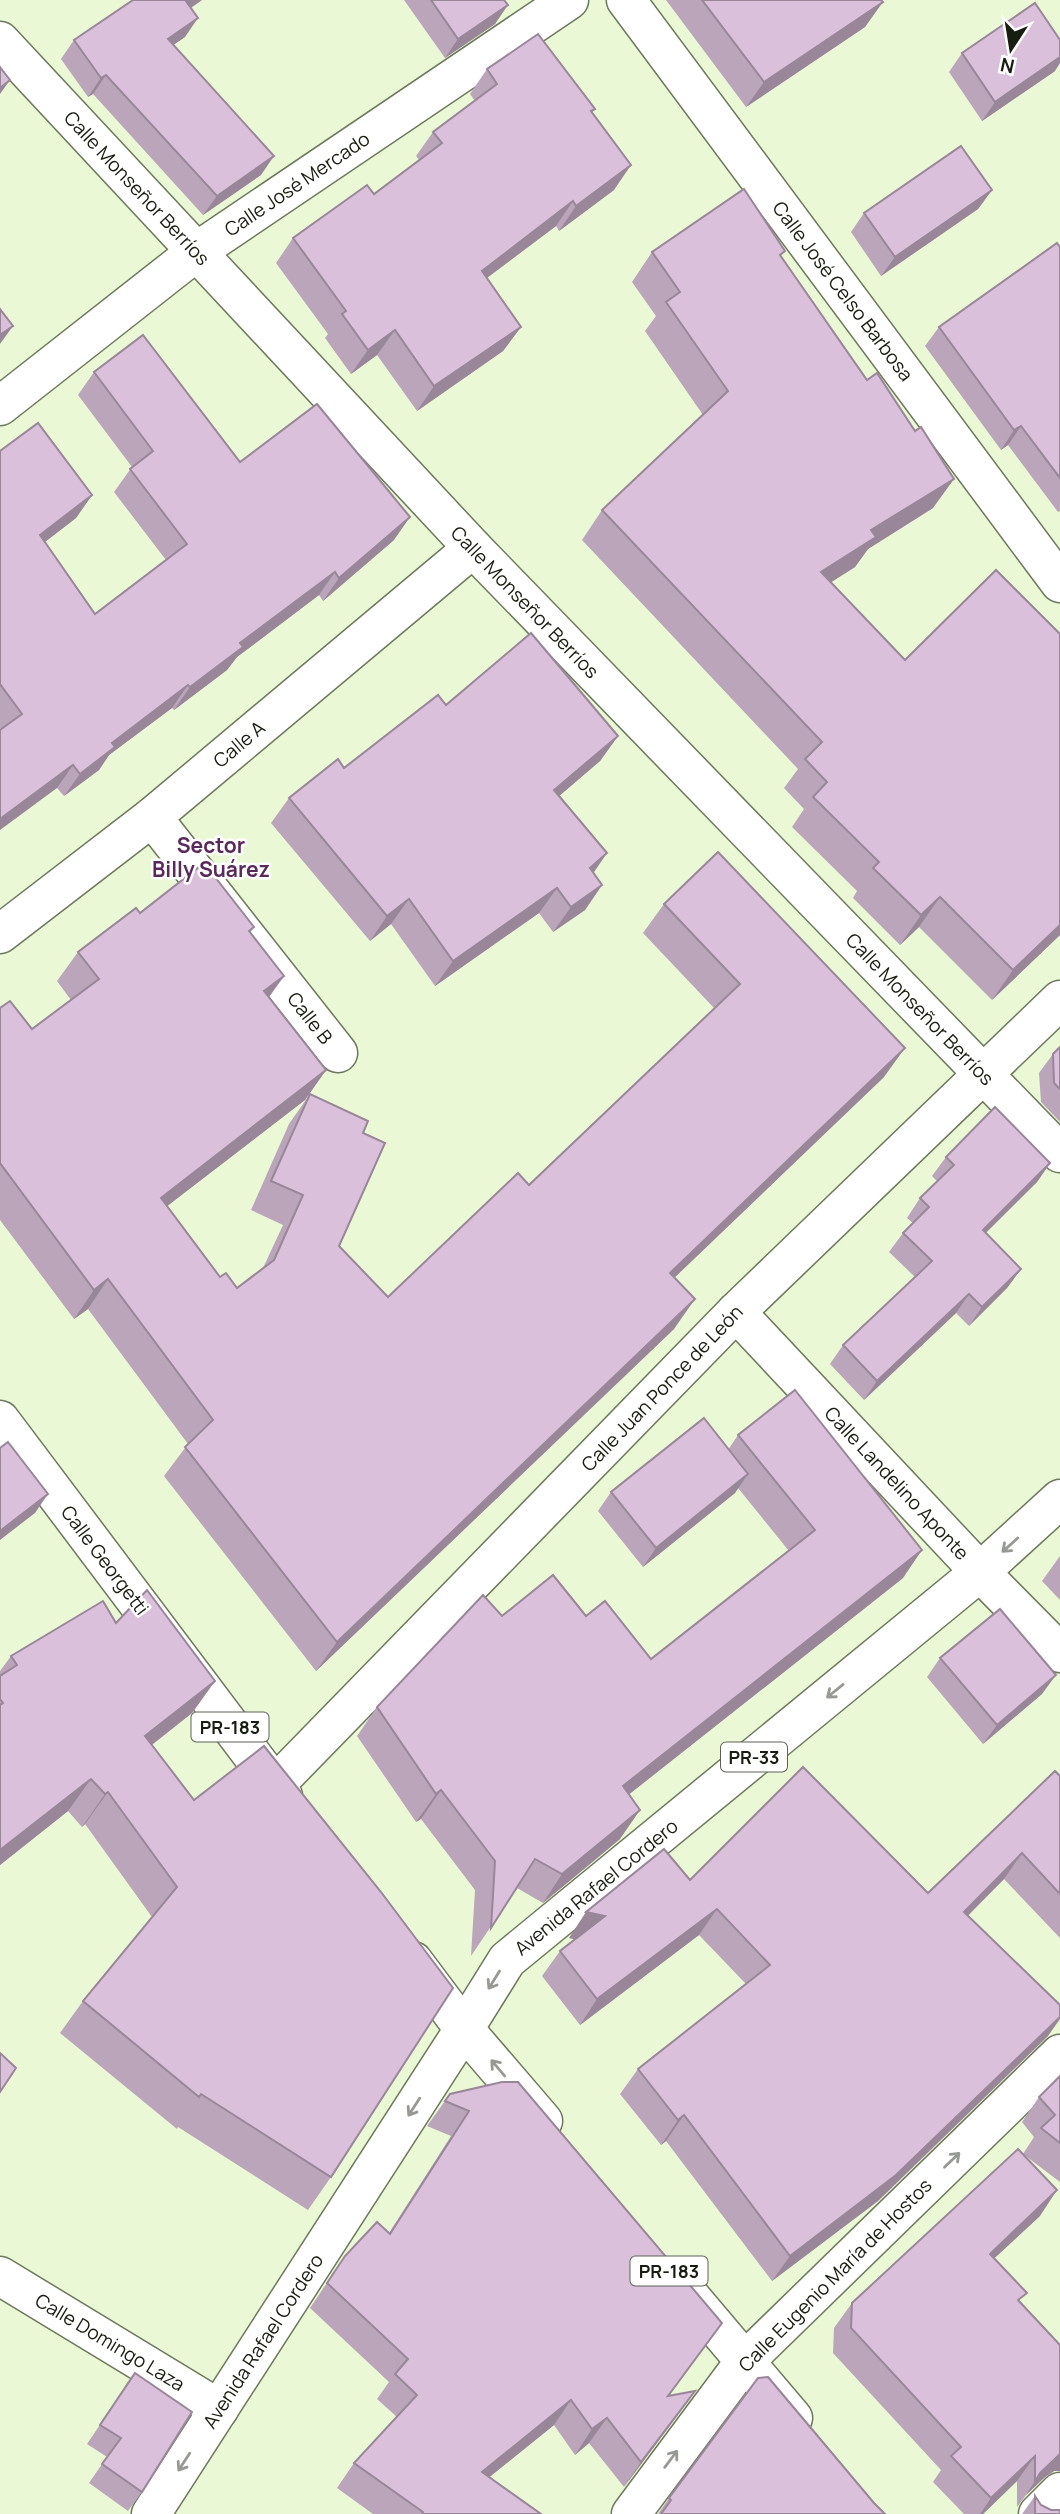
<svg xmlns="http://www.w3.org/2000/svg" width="1060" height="2514" viewBox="0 0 1060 2514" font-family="Manrope,sans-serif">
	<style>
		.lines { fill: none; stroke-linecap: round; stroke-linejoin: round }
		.minor-casing { stroke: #6c785b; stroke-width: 41 }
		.secondary-casing { stroke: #6c785b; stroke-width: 41 }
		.primary-casing { stroke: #6c785b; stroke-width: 41 }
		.minor { stroke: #fff; stroke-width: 38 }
		.secondary { stroke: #fff; stroke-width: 38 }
		.primary { stroke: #fff; stroke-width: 38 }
		.wall { fill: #bba5bb }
		.shaded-wall { fill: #998699 }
		.building { fill: #dac0da; stroke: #998699; stroke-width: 2 }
		.oneway { stroke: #979994 }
		.labels { text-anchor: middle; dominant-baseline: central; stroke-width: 5; stroke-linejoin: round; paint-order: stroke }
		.shield { fill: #fff; stroke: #5d6158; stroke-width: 2 }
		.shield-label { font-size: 18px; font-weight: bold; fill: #181d11 }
		.street-label { font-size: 19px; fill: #181d11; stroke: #fff }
		.neighbourhood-label { font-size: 21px; font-weight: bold; fill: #5a295b; stroke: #fff }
	</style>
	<rect width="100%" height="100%" fill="#eaf8d6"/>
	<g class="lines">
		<g class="minor-casing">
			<g id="minor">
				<polyline points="626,0 1060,583"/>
				<polyline points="0,41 473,548 1060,1153"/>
				<polyline points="0,406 196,252 569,0"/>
				<polyline points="152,817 338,1053"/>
				<polyline points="0,934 152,817 473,548"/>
				<polyline points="736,1312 980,1572 1060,1653"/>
				<polyline points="274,1786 736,1312 1060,1000"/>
				<polyline points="0,2276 219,2409"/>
				<polyline points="1038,2514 1060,2492"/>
			</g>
		</g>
		<g class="secondary-casing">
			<g id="secondary">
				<polyline points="151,2514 464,2029"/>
				<polyline points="631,2514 745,2361"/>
			</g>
		</g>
		<g class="primary-casing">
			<g id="primary">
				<polyline points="0,1420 283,1796"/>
				<polyline points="413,1961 464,2029 543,2121"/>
				<polyline points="464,2029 507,1960 980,1572 1060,1499"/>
				<polyline points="683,2288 793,2418"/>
				<polyline points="745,2361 1060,2054"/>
			</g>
		</g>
		<use href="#minor" class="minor"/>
		<use href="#secondary" class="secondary"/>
		<use href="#primary" class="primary"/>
	</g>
	<g class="wall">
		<polygon points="202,0 191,8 185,37 173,45 261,175 203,215 93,94 88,97 61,59 74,40"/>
		<polygon points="404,0 505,0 495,24 445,58"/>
		<polygon points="666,0 881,0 865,27 746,107"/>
		<polygon points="962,53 1055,71 982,121 949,72"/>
		<polygon points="487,69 595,109 592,113 614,190 559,231 556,226 487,278 521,327 503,351 417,411 377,355 351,374 325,338 328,334 276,263 293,238 374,194 419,160 416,156 433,132 475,101 470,94"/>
		<polygon points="992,190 978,209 881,276 851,232 864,213"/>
		<polygon points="1060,247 1060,511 1058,512 1008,445 1001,450 925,346 939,327"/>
		<polygon points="652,252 781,257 933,508 868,549 855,567 831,582 905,660 1060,634 1060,935 992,1000 919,927 900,945 853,898 857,891 792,827 804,809 784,788 798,769 582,540 602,510 703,415 645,331 656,316 632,282"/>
		<polygon points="94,372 240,462 394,540 323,601 319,595 237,657 227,670 174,710 172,708 109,755 99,770 64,796 57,788 0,728 0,451 92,495 76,518 45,542 95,614 166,560 114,492 132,467 78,395"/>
		<polygon points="446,705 618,736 600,761 559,796 594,873 602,885 585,910 553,932 539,913 435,986 391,924 370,941 271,823 289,798 344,768"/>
		<polygon points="664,904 884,1077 674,1278 674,1329 316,1671 164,1476 188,1444 88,1309 74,1319 0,1220 0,1008 32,1029 71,1000 57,981 78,952 140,913 254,927 250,933 284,976 269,997 326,1070 305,1100 167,1206 220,1277 237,1288 263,1268 283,1225 251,1210 289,1124 310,1094 363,1133 339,1246 388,1297 529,1185 714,1008 643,933"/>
		<polygon points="1060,1047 1060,1122 1041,1102 1039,1073 1053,1054"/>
		<polygon points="946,1157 1050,1163 1037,1182 986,1233 1021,1269 1007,1288 969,1326 956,1313 864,1400 830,1364 843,1345 915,1277 889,1252 903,1233 913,1223 907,1218 920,1198 938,1182 932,1176"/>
		<polygon points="738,1435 903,1578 629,1794 620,1839 543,1903 517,1888 471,1956 475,1890 421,1819 416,1822 357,1736 377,1707 502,1616 586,1616 651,1659 789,1551 738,1488 735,1493 643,1567 598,1511 611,1492 728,1450"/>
		<polygon points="1060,1556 1060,1600 1042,1581"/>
		<polygon points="116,1623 215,1681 192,1713 152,1745 331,2177 308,2210 178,2127 177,2129 60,2033 83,2001 152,1917 85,1824 82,1827 68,1811 0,1865 0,1671 11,1656"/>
		<polygon points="940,1658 1042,1694 983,1744 927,1677"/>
		<polygon points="1060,1776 1060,1938 1004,1879 968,1916 1048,2036 878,2201 772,2281 666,2141 661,2145 620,2094 638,2069 746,1984 699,1935 580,2025 542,1976 560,1951 575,1939 569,1938 690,1880 928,1893"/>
		<polygon points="1060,2076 1060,2182 1023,2154 1034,2137 1022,2122 1039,2097"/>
		<polygon points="450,2094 722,2323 669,2395 677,2416 624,2487 589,2443 575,2455 554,2425 489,2477 541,2514 373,2514 337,2488 354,2463 397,2417 377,2399 389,2382 310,2308 345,2256 389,2233 451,2136 427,2126"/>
		<polygon points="1040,2216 994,2258 1020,2302 1054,2471 1045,2477 1026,2495 1017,2507 1017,2481 983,2514 964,2514 933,2482 941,2470 833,2353 834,2328 852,2303"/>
		<polygon points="135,2373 142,2492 128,2511 89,2483 107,2457 87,2444"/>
		<polygon points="1035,2496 1041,2505 1060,2514 1022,2514"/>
		<polygon points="669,2498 874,2503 885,2514 658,2514"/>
	</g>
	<g class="shaded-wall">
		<polygon points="187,0 202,0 172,20"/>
		<polygon points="502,0 505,0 496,13 508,5 495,24 445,58 458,39"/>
		<polygon points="883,2 865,27 746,107 764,82"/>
		<polygon points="198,18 185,37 154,58 168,39"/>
		<polygon points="1060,57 1060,63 1055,71 982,121 995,102"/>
		<polygon points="106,75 93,94 88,97 101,78"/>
		<polygon points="10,80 0,94 0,88"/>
		<polygon points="274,156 261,175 203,215 217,196"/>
		<polygon points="631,165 614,190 559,231 576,206"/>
		<polygon points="992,190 978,209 881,276 895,257"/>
		<polygon points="573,201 556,226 464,295 482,271"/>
		<polygon points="13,326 0,344 0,335"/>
		<polygon points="521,327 503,351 417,411 434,386"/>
		<polygon points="395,330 377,355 351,374 368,350"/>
		<polygon points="1021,426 1008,445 1001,450 1014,430"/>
		<polygon points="954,479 933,508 868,549 855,567 800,602 821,572 871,530"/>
		<polygon points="92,495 76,518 24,558 40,535"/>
		<polygon points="410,517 394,540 323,601 339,578"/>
		<polygon points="335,572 319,595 237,657 227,670 174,710 190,687 240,643"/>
		<polygon points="188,685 172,708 109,755 99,770 64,796 80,774 112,743"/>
		<polygon points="618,736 600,761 537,815 554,790"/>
		<polygon points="73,765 57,788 0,830 0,819"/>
		<polygon points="607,853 590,878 590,868"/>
		<polygon points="602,885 585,910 553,932 571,907"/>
		<polygon points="557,888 539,913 435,986 453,961"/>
		<polygon points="940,897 919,927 900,945 921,915"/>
		<polygon points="409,899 391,924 370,941 387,916"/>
		<polygon points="1060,925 1060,935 992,1000 1013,970"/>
		<polygon points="284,976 263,1005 264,991"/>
		<polygon points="905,1048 884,1077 649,1302 670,1273"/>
		<polygon points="326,1070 305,1100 140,1227 161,1198"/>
		<polygon points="1050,1163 1037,1182 969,1249 983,1230"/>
		<polygon points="1021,1269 1007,1288 969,1326 982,1307"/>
		<polygon points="108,1279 88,1309 74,1319 94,1290"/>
		<polygon points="969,1294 956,1313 864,1400 877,1381"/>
		<polygon points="695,1299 674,1329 316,1671 337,1642"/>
		<polygon points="748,1474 735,1493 643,1567 656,1548"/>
		<polygon points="48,1494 35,1513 0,1540 0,1531"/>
		<polygon points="922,1550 903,1578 603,1815 623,1786"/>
		<polygon points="1056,1675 1042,1694 983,1744 997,1725"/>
		<polygon points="215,1681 192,1713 122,1768 145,1736"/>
		<polygon points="91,1779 68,1811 0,1865 0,1850"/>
		<polygon points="441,1790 421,1819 416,1822 436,1794"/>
		<polygon points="108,1792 85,1824 82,1827 105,1794"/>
		<polygon points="640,1810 620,1839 543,1903 562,1874"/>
		<polygon points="1022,1853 1004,1879 946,1937 964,1912"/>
		<polygon points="717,1909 699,1935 580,2025 597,1999"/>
		<polygon points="586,1912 605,1916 587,1942 569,1938"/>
		<polygon points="1060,2017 1060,2019 1048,2036 878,2201 772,2281 790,2256"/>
		<polygon points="684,2115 666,2141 661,2145 678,2120"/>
		<polygon points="1057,2190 1040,2216 972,2279 990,2254"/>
		<polygon points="695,2391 677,2416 624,2487 641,2462"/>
		<polygon points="571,2400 554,2425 465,2497 482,2472"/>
		<polygon points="607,2418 589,2443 575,2455 592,2429"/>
		<polygon points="1060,2454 1060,2471 1054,2471 1045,2477 1026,2495 1040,2473"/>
		<polygon points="1035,2456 1017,2481 983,2514 980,2514 991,2498"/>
	</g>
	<g class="building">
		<polygon points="133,0 187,0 186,1 198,18 168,39 274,156 217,196 106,75 101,78 74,40"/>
		<polygon points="431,0 504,0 508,5 458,39"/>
		<polygon points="702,0 881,0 883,2 764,82"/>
		<polygon points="1035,3 1060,40 1060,57 995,102 962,53"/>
		<polygon points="538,34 595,109 591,111 631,165 576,206 573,201 482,271 521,327 434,386 395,330 368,350 342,314 346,311 293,238 367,185 374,194 442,143 433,132 497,84 487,69"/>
		<polygon points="0,67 10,80 0,88"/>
		<polygon points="961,146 992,190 895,257 864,213"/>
		<polygon points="744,189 785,251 780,255 867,380 877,373 915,431 921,427 954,479 871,530 876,537 821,572 905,660 996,570 1060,634 1060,925 1013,970 940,897 921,915 873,868 879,862 813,797 827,782 805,759 822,742 602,510 728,391 666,302 680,292 652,252"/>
		<polygon points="1057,243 1060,247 1060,478 1021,426 1014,430 939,327"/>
		<polygon points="0,309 13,326 0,335"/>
		<polygon points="143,335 240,462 317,404 410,517 339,578 335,572 240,643 243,647 190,687 188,685 112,743 115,747 80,774 73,765 0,819 0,730 22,714 0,684 0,451 38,423 92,495 40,535 95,614 187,544 130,469 153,451 94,372"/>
		<polygon points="531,633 618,736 554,790 607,853 590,868 602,885 571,907 557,888 453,961 409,899 387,916 289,798 338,759 344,768 438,695 446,705"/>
		<polygon points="718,852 905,1048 670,1273 695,1299 337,1642 185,1447 213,1420 108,1279 94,1290 0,1163 0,1008 10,1001 32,1029 99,979 78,952 136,908 140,913 204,863 254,927 249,931 284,976 264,991 326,1070 161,1198 220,1277 226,1273 237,1288 274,1260 303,1195 271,1181 310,1094 368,1121 363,1133 385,1143 339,1246 388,1297 518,1173 529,1185 740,984 664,904"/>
		<polygon points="1060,1047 1060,1089 1054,1083 1053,1054"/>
		<polygon points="995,1107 1050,1163 983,1230 1021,1269 982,1307 969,1294 877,1381 843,1345 932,1261 903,1233 929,1207 920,1198 954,1165 946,1157"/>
		<polygon points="795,1390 922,1550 623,1786 640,1810 562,1874 535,1859 491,1928 495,1861 441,1790 436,1794 377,1707 483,1595 502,1616 553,1575 586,1616 605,1601 651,1659 815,1530 738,1435"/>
		<polygon points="704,1418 748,1474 656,1548 611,1492"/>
		<polygon points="8,1442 48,1494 0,1531 0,1448"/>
		<polygon points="147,1590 215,1681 145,1736 194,1800 264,1746 381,1892 453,1988 331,2177 201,2094 199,2097 83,2001 177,1887 108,1792 105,1794 91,1779 0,1850 0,1705 3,1703 0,1699 0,1676 17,1665 11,1656 103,1601 116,1623"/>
		<polygon points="1000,1609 1056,1675 997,1725 940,1658"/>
		<polygon points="803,1767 928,1893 1055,1771 1060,1776 1060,1894 1022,1853 964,1912 1060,2005 1060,2017 896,2175 790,2256 684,2115 678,2120 638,2069 770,1965 717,1909 597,1999 560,1951 605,1916 586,1912 664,1849 690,1880"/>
		<polygon points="0,2053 16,2068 0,2092"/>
		<polygon points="1060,2076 1060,2143 1041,2128 1055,2115 1039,2097"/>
		<polygon points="502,2082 518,2082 722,2323 668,2396 695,2391 641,2462 607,2418 592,2429 571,2400 482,2472 541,2514 422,2514 423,2512 354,2463 417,2395 395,2374 408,2359 327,2283 345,2256 377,2222 390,2234 469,2111 445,2101 450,2094"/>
		<polygon points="1018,2149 1057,2190 990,2254 1027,2293 1018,2300 1060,2345 1060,2454 1040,2473 1035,2482 1035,2456 991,2498 951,2456 961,2447 851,2328 852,2303"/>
		<polygon points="135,2373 192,2412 142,2492 102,2464 121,2438 100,2425"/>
		<polygon points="768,2377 874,2503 885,2514 661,2514 671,2500 669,2498 758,2378"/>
		<polygon points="1035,2496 1041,2505 1051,2510 1060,2510 1060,2514 1035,2514"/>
	</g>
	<defs><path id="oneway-shaft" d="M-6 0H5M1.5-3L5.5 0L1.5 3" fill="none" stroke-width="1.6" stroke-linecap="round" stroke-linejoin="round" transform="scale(1.75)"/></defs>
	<g class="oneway">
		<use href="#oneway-shaft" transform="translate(1010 1545) rotate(138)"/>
		<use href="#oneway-shaft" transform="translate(835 1691) rotate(141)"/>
		<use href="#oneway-shaft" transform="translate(494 1980) rotate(122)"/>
		<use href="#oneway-shaft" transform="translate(498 2068) rotate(-130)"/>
		<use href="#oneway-shaft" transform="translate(414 2107) rotate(123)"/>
		<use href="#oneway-shaft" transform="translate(952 2160) rotate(-44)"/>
		<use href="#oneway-shaft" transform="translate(671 2459) rotate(-53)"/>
		<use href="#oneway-shaft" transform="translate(184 2462) rotate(123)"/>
	</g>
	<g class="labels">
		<g class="shield">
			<rect x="191.5" y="1712.5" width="77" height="29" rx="5"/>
			<rect x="721" y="1742.5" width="66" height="29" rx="5"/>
			<rect x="630.5" y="2256.5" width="77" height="29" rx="5"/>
		</g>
		<g class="shield-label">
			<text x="230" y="1727">PR-183</text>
			<text x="754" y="1757">PR-33</text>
			<text x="669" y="2271">PR-183</text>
		</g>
		<g class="street-label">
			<text transform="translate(297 184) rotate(-34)">Calle José Mercado</text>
			<text transform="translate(137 188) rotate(47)">Calle Monseñor Berríos</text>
			<text transform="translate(843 291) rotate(53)">Calle José Celso Barbosa</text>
			<text transform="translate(525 602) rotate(46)">Calle Monseñor Berríos</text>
			<text transform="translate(239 744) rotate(-40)">Calle A</text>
			<text transform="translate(920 1009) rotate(46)">Calle Monseñor Berríos</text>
			<text transform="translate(310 1018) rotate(52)">Calle B</text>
			<text transform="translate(662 1388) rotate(-46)">Calle Juan Ponce de León</text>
			<text transform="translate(897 1483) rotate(47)">Calle Landelino Aponte</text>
			<text transform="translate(105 1560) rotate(53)">Calle Georgetti</text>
			<text transform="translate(596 1887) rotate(-39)">Avenida Rafael Cordero</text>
			<text transform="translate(835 2275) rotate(-45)">Calle Eugenio María de Hostos</text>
			<text transform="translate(263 2341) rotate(-57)">Avenida Rafael Cordero</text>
			<text transform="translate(110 2342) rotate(31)">Calle Domingo Laza</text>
		</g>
		<g class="neighbourhood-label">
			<text x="211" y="845">Sector<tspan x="211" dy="24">Billy Suárez</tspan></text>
		</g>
	</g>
	<g transform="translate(1011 49) rotate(192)" stroke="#ffffff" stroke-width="5" paint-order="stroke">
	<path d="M0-5L12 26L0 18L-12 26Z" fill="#181d11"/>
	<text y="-10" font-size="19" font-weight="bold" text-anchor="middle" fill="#181d11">N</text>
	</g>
</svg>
